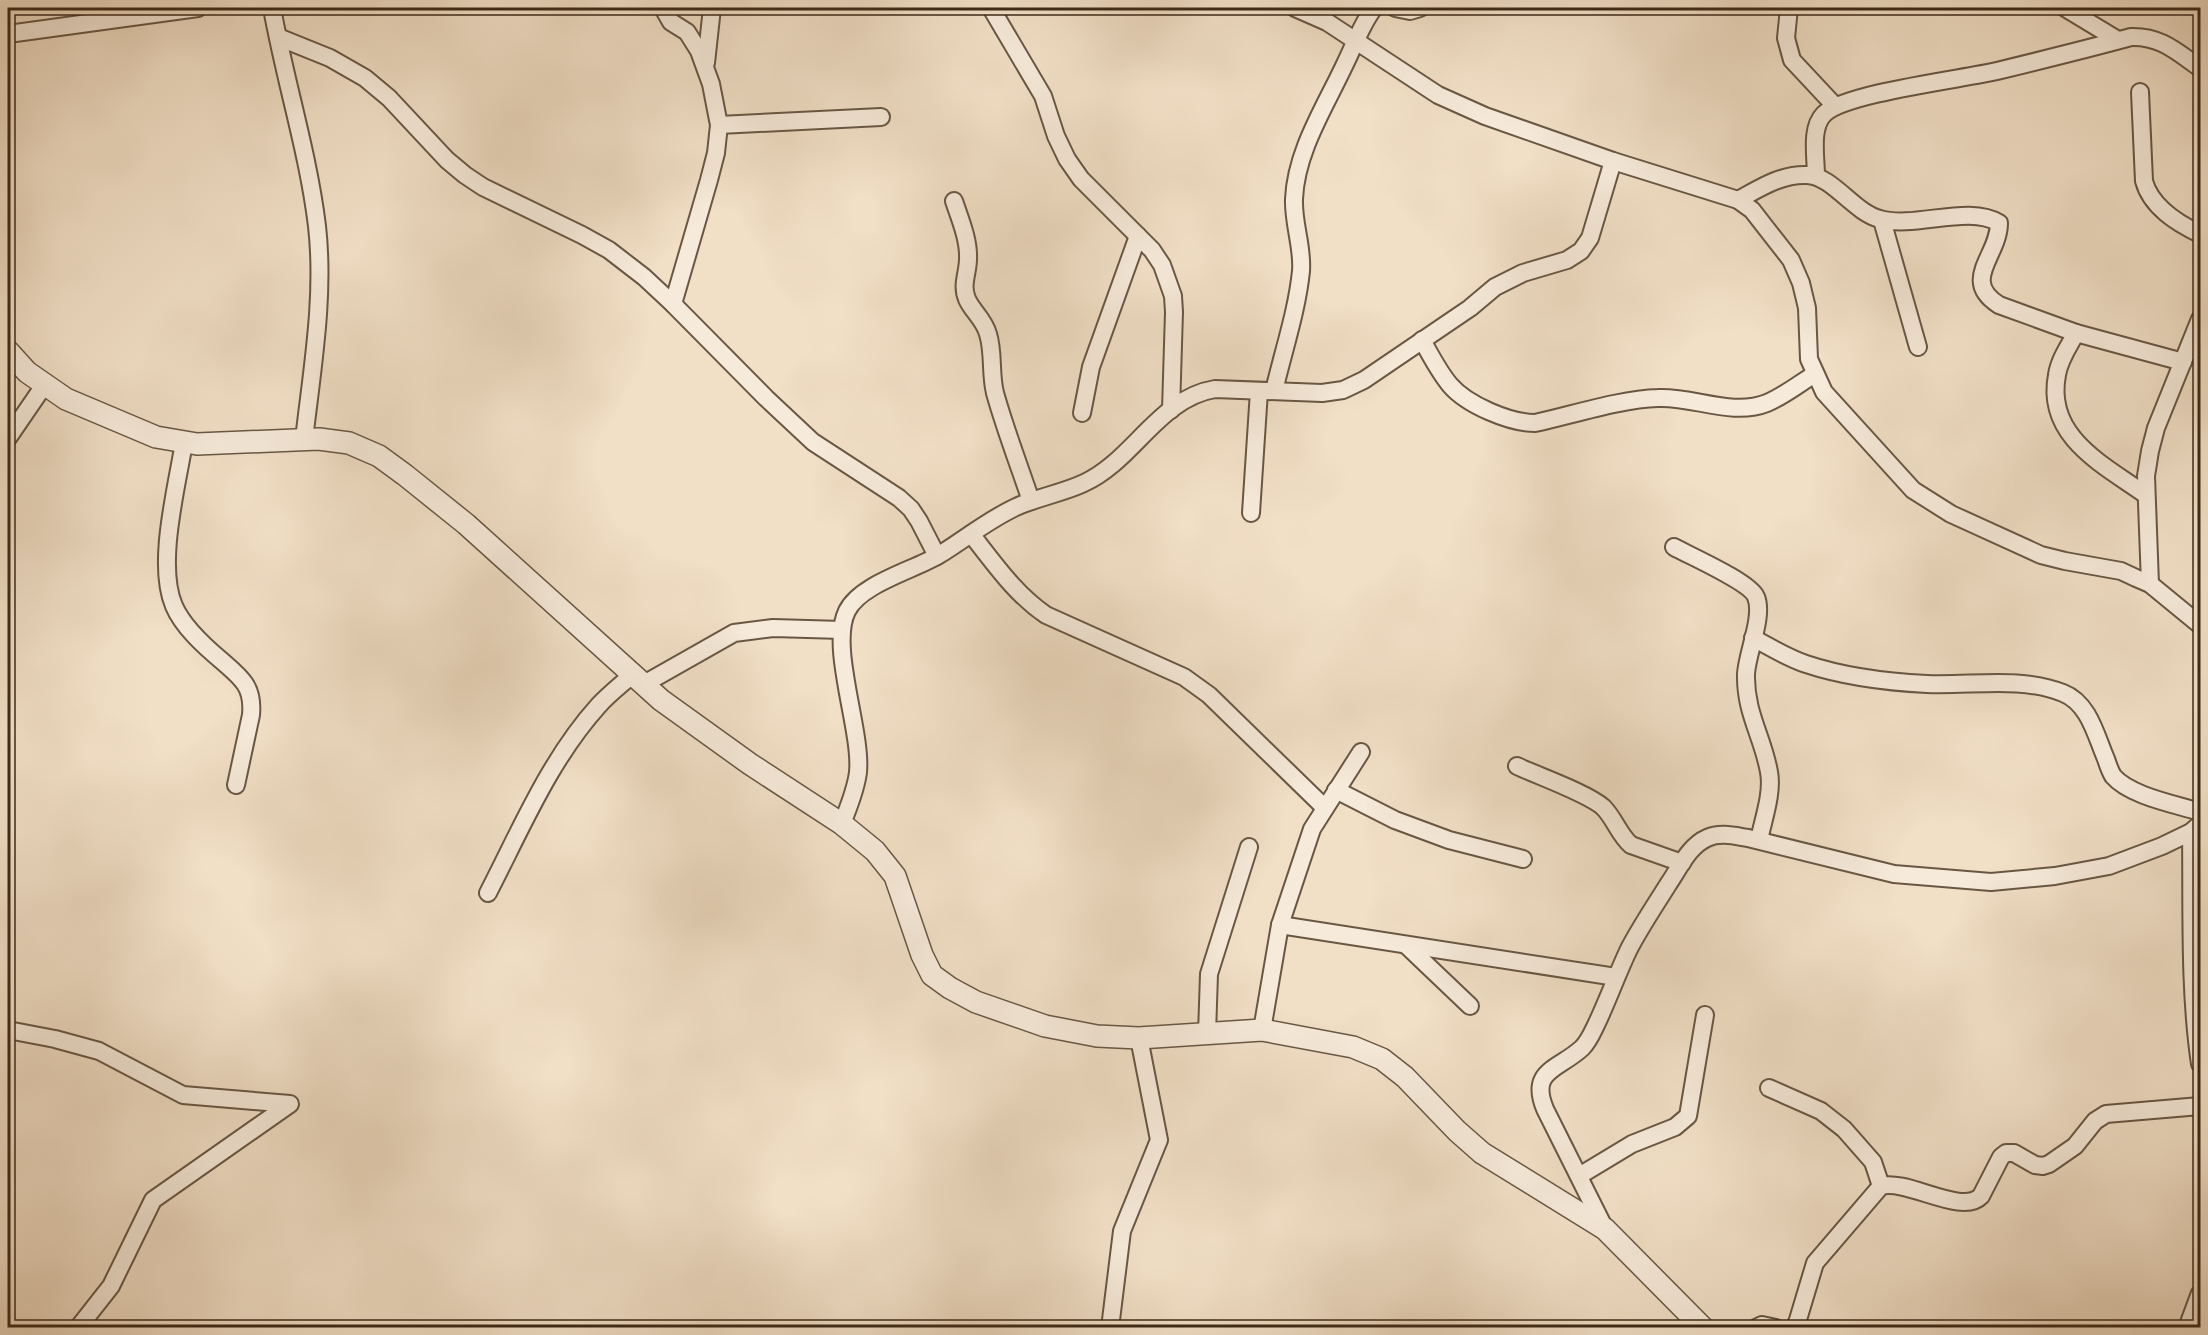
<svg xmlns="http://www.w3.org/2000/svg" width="2208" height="1335" viewBox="0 0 2208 1335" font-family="'Gentium Book Plus',serif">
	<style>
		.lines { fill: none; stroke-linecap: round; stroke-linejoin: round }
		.minor-casing { stroke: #695744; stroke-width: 20 }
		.tertiary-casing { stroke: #695744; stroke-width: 24 }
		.minor { stroke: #f6eada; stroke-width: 16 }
		.tertiary { stroke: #f6eada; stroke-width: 21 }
	</style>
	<rect width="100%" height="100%" fill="#f1dfc6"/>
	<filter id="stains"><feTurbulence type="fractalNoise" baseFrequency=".00333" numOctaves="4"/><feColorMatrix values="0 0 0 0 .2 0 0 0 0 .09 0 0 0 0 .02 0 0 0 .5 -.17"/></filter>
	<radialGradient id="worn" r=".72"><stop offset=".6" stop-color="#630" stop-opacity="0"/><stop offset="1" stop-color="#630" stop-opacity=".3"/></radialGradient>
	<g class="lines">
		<g class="minor-casing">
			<g id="minor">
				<path d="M272 8C285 81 308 152 317 226 325 297 312 369 304 440"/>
				<polyline points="663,8 671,22 687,32 699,51 711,84 719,125 716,153 709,180 673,304"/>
				<polyline points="991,8 1043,96 1056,136 1067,159 1081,179 1152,250 1162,265 1173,296 1174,312 1171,410"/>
				<polyline points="1295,8 1327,22 1438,95 1485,116 1613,161 1738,200 1752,210 1791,260 1801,283 1807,308 1809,359 1824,392 1913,490 1951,514 2041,555 2065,561 2121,571 2136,578 2150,584 2200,625"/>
				<polyline points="1395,8 1410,11 1420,8"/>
				<polyline points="1789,8 1786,38 1792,60 1835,106"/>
				<polyline points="2065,8 2118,40"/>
				<polyline points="8,34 198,8"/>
				<polyline points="278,37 330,58 365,78 389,98 447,160 465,175 483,187 582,235 609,250 644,277 673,304 766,398 813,442 899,498 911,509 919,521 937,556"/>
				<polyline points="706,63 712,8"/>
				<path d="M2140 92 2144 181C2151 207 2177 223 2200 234"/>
				<polyline points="719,125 881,117"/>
				<path d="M1816 176C1816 157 1810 128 1824 114 1845 93 1963 79 1997 71 2042 60 2087 49 2131 37 2161 36 2177 52 2200 68"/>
				<path d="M1738 200C1760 188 1781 174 1807 175 1833 176 1853 212 1880 219 1915 229 1969 204 1999 223 1999 256 1960 280 1999 305L2076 333 2183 362"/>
				<path d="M954 201C960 219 969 240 968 259 968 273 961 285 967 299 972 311 984 319 988 334 994 353 990 373 995 393 1005 429 1019 465 1031 501"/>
				<polyline points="1882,220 1918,347"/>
				<path d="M2076 333C2069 346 2059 360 2057 375 2045 437 2104 465 2146 495"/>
				<path d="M1422 340C1431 356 1439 372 1450 385 1467 405 1510 423 1535 423 1572 415 1621 399 1658 398 1693 396 1732 417 1767 403 1784 396 1800 383 1815 374"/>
				<path d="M1274 391C1283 352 1297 311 1301 271 1303 247 1293 224 1294 199 1296 151 1325 107 1345 64 1354 46 1362 23 1374 8"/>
				<polyline points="1082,413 1091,367 1138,236"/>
				<polyline points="8,438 45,384"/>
				<path d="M184 442C177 487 156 564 174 606 183 627 204 646 222 661 230 668 239 675 245 684 251 693 252 704 251 715L236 785"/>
				<polyline points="1251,513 1259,391"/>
				<path d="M971 534C994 563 1015 594 1046 615L1184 677 1209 695 1325 808"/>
				<path d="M1674 547C1690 556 1750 582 1756 597 1764 616 1747 653 1746 674 1745 713 1763 737 1769 772 1773 793 1763 820 1759 840"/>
				<polyline points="2150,584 2146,476 2150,451 2156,428 2200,319"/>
				<path d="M1753 638C1770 647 1788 658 1806 664 1845 677 1886 682 1927 684 1972 686 2020 676 2063 693 2089 703 2096 736 2106 759 2108 765 2110 771 2113 776 2130 796 2175 804 2200 812"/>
				<polyline points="644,684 734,633 773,628 842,630"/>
				<path d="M1517 766C1538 776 1587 793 1603 807 1615 819 1619 835 1631 845L1682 863"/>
				<polyline points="1336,790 1395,820 1449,840 1523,859"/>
				<path d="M842 824C848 808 856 790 858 772 862 730 829 647 847 611 860 584 914 570 939 555 965 539 988 520 1016 507 1038 497 1063 493 1084 483 1133 461 1159 398 1215 389L1322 393 1343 390 1364 380 1470 308 1495 287 1523 273 1567 260 1581 251 1590 238 1613 161"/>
				<path d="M2191 832C2192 907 2189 990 2200 1064"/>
				<path d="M488 893C521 829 550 759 599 705 609 694 622 684 633 674"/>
				<polyline points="1280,925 1616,977"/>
				<polyline points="1406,945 1470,1006"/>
				<polyline points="8,1030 55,1039 99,1051 183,1095 290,1104 153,1200 111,1286 78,1328"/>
				<polyline points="1262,1030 1280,925 1312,829 1361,752"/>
				<polyline points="1207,1034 1209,974 1249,847"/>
				<polyline points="1769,1088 1821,1111 1844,1129 1873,1162 1881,1186"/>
				<polyline points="1579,1176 1632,1144 1675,1127 1688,1116 1705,1015"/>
				<path d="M1605 1229 1545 1109C1529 1070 1558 1070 1582 1048 1589 1041 1592 1033 1596 1025 1608 1000 1617 974 1629 949 1641 926 1656 904 1669 883 1680 867 1689 846 1707 838 1720 832 1735 836 1748 838L1894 874 1991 882 2055 876 2109 866 2162 846 2191 832 2200 824"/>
				<polyline points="1110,1328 1122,1231 1159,1140 1139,1038"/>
				<polyline points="1756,1328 1762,1325 1776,1328"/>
				<path d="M1793 1328 1797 1323 1815 1263 1881 1186C1908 1179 1962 1216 1981 1196L2001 1157 2006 1153H2014L2035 1165 2043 1166 2049 1164 2075 1146 2095 1121 2106 1114 2200 1106"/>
				<polyline points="2187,1328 2200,1293"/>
			</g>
		</g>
		<g class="tertiary-casing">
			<polyline id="tertiary" points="8,351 27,372 66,399 156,437 197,444 319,439 349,443 379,456 405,475 466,524 661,700 750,764 842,824 875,851 895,876 922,955 932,975 950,988 976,1002 1045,1026 1097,1036 1139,1038 1262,1030 1353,1047 1382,1059 1405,1077 1457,1131 1482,1153 1605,1229 1703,1328"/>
		</g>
		<use href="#minor" class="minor"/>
		<use href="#tertiary" class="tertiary"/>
	</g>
	<rect width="2208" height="1335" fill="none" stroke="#f1dfc6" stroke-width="30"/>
	<rect x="9" y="9" width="2190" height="1317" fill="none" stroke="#3c2a18" stroke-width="3"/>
	<rect x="15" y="15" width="2178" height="1305" fill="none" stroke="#3c2a18" stroke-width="1.5"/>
	<rect width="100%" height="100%" filter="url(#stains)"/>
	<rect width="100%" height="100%" fill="url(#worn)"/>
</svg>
